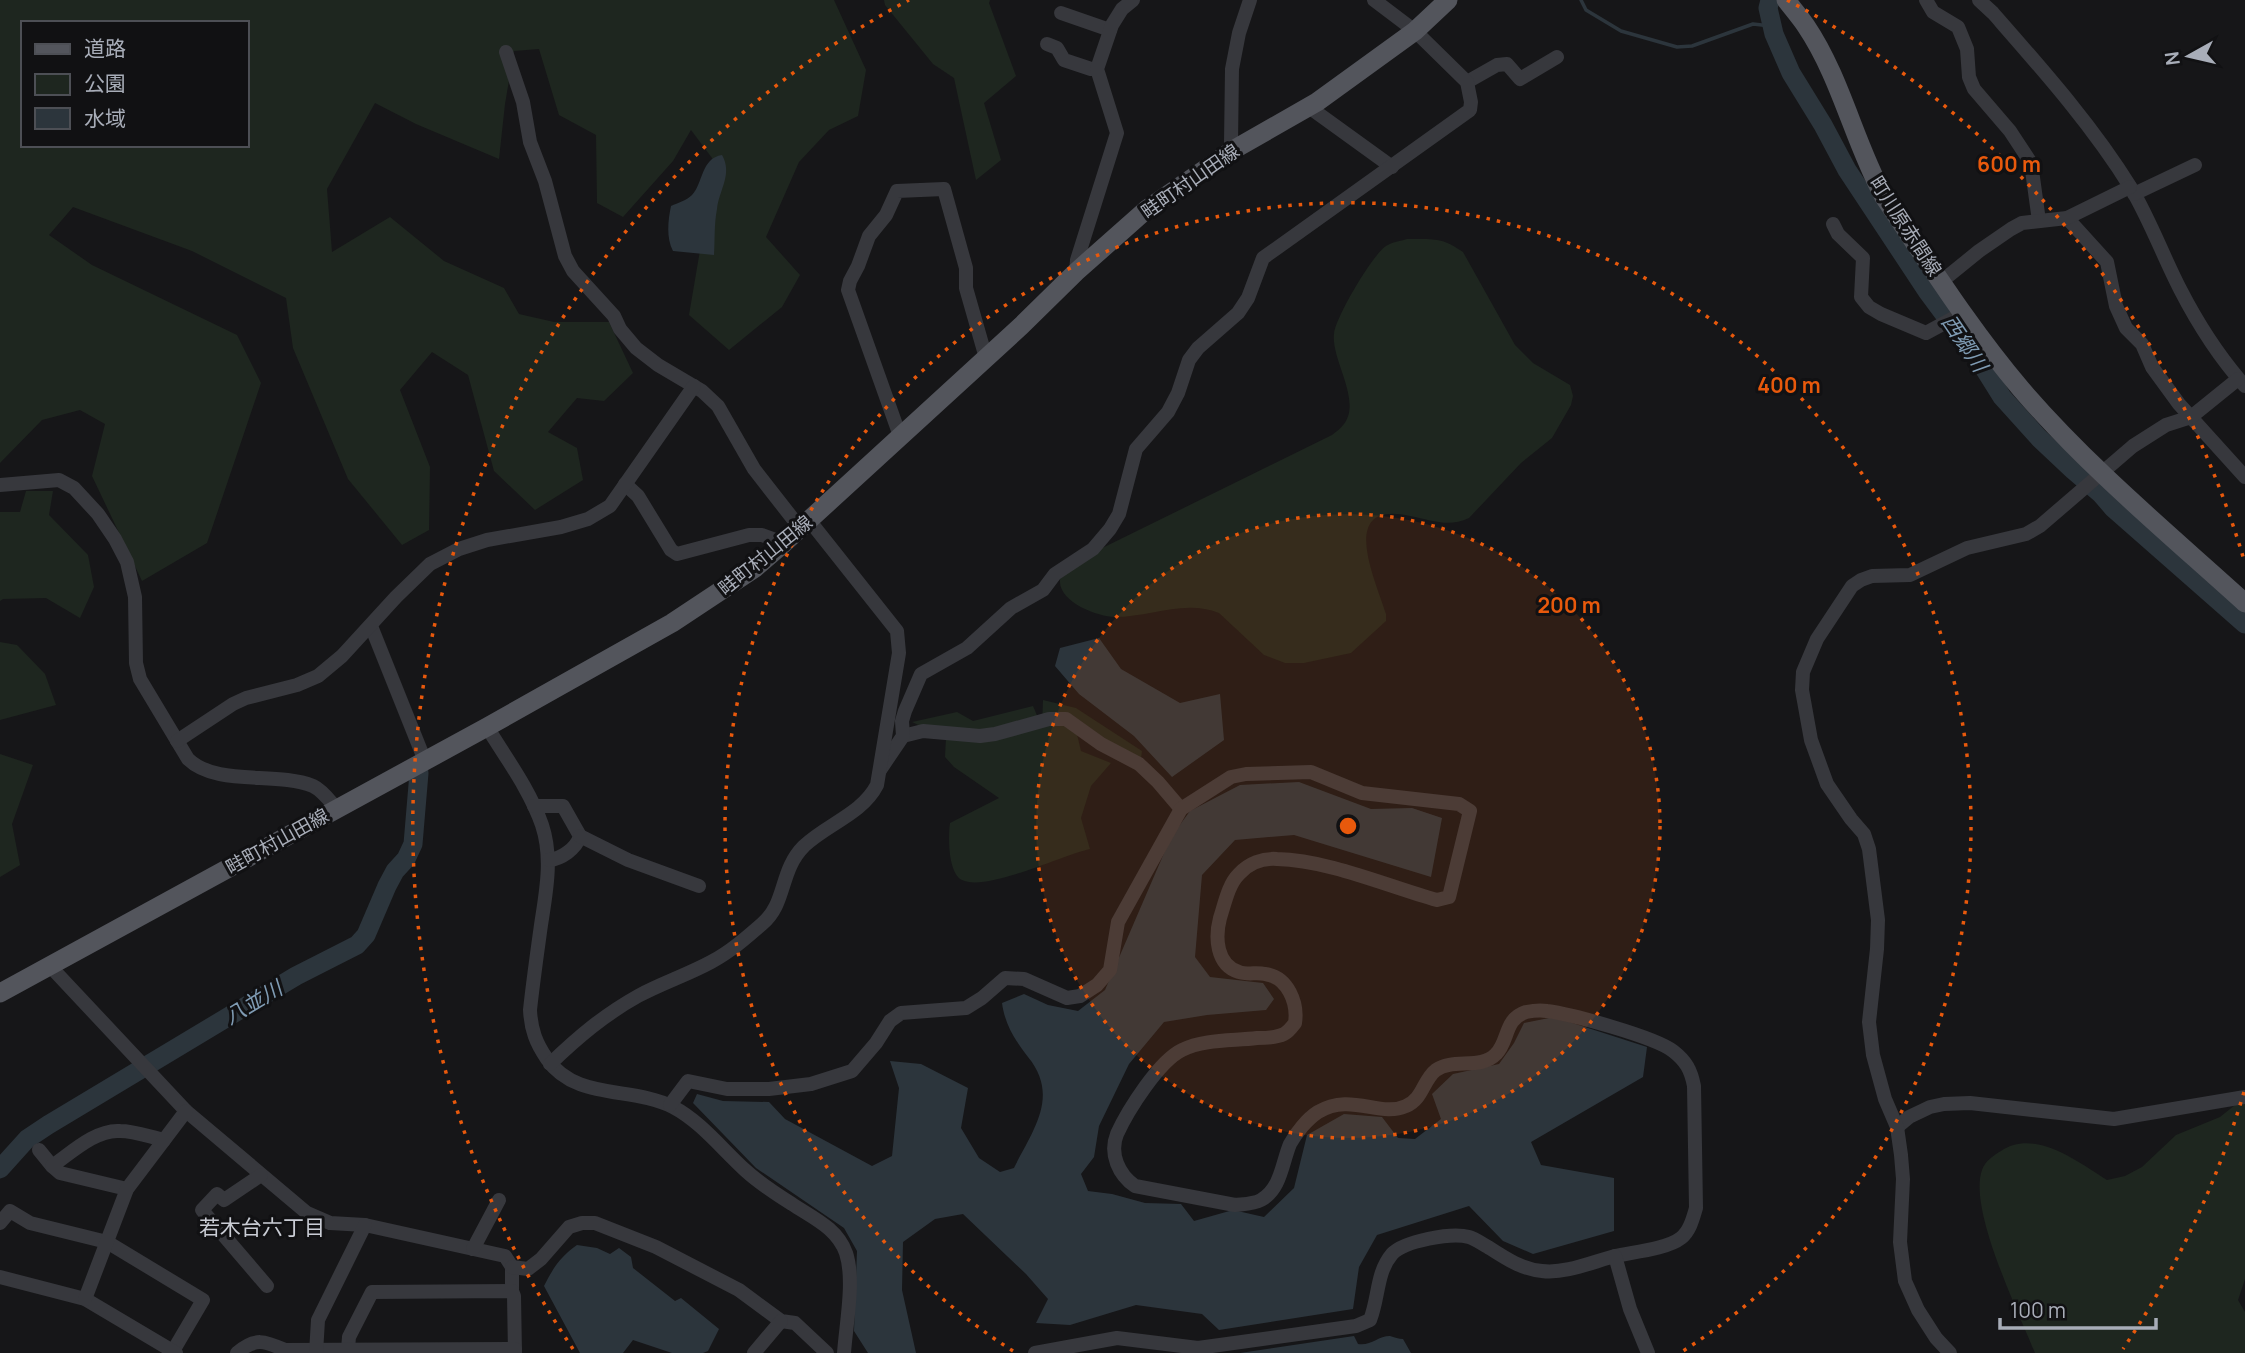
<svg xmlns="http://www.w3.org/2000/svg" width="2245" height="1353" viewBox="0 0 2245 1353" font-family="Manrope,'Noto Sans JP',sans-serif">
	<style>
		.green { fill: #1e261f; fill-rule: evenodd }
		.water { fill: #2c353c }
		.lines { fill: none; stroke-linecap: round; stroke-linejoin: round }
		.stream { stroke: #2c353c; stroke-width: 3.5 }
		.river { stroke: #2c353c; stroke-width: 19 }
		.minor { stroke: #37383d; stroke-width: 14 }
		.major { stroke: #53555c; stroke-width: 19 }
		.ring { fill: none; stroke: #e8590c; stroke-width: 3.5; stroke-dasharray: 3.5 7 }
		.labels { text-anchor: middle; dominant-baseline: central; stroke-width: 6; stroke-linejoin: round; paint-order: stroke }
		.street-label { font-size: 19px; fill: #a8adb8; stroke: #111113 }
		.water-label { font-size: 21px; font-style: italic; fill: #7f9bb3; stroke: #111113 }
		.neighbourhood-label { font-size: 21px; fill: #c9ccd4; stroke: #111113 }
		.centre { fill: #e8590c; stroke: #111113; stroke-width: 3.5 }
		.ring-label { font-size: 21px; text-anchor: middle; font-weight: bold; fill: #e8590c; stroke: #111113; stroke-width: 6; stroke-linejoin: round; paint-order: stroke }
	</style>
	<rect width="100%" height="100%" fill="#161618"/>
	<g class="green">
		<path d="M0 0H834L866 70 858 116 829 130 799 162 766 237 800 275 782 307 729 350 689 315 715 162 691 130 673 161 623 217 597 203 596 135 559 115 539 49 514 51 505 104 499 159 416 124 375 103 327 189 332 252 390 217 444 261 504 288 519 314 554 322H609L633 373 604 401 577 398 548 432 577 448 583 480 535 510 494 471 468 375 432 352 400 390 430 467 429 530 402 545 348 479 293 348 286 298 192 251 73 207 49 235 92 265 237 335 261 383 207 543 142 581 92 476 105 424 80 410 42 420 0 463ZM23 23H247V145H23Z"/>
		<polygon points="884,0 990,0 989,3 1016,76 984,103 1001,160 976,180 954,78 933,64 885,5"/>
		<path d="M1407 239C1433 239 1442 237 1463 252L1515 345 1533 363 1570 385 1573 396 1571 405 1552 438 1521 463 1469 518C1448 528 1432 520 1410 516 1337 500 1375 578 1386 614V621L1351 653 1304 663H1285L1264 655 1219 613C1185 599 1150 617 1115 617 1098 617 1058 602 1060 580 1060 576 1062 573 1064 570L1084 557 1332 435C1336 432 1341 428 1344 424 1362 400 1331 360 1334 334 1335 318 1373 254 1386 246 1392 242 1401 241 1407 239Z"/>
		<polygon points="26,491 53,491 49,515 88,555 94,587 80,618 46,598 3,599 0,601 0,512 20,512"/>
		<polygon points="0,642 17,645 45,674 56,705 0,720"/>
		<path d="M1043 700 1076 708 1142 751 1140 766 1076 730 1081 751 1111 763 1091 786 1081 818 1090 849C1063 855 986 892 962 880 948 873 948 837 950 823L999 798 954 767 945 757 946 738 912 722 957 712 973 721 1033 706 1042 727Z"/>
		<polygon points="0,754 33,765 12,824 20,865 0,877"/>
		<path d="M2245 1097V1279L2238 1300 2245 1312V1353H2035C2019 1313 1968 1209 1982 1170 1985 1161 1994 1155 2001 1151 2035 1128 2078 1162 2107 1180L2125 1176 2142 1167 2176 1135 2220 1117Z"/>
	</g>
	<g class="water">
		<path d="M722 155C733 174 719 190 717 209 714 224 715 240 714 255L673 251C666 238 668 220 671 206 678 203 687 200 692 195 703 184 701 158 722 155Z"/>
		<polygon points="1099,638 1121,669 1180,703 1220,694 1224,740 1172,777 1134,736 1079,694 1055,666 1060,648"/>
		<path d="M1299 782 1371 809 1412 808 1442 818 1431 877 1294 835 1235 840 1202 875 1195 957 1210 977 1263 983 1274 999 1266 1010 1207 1015 1164 1022 1129 1064 1099 1126 1094 1157 1081 1174 1088 1191 1112 1194 1145 1203 1181 1204 1194 1221 1233 1210 1264 1217 1294 1188 1307 1135 1344 1114 1382 1117 1398 1138 1415 1139 1441 1119 1432 1094 1453 1074 1499 1064 1514 1043 1524 1023 1554 1017 1647 1047 1643 1077 1531 1142 1541 1165 1614 1178V1231L1533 1254 1503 1241 1469 1206 1377 1235 1359 1267 1353 1309 1219 1330 1202 1314 1136 1305 1070 1325 1036 1323 1048 1299 1026 1274 963 1214 935 1219 903 1242 902 1290 916 1353H868L854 1331 857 1251 844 1228 756 1168 693 1103 697 1094 723 1101 769 1102 785 1119 872 1166 892 1156 899 1088 890 1061 921 1064 968 1088 961 1128 979 1158 1000 1172 1014 1168C1033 1130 1060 1096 1028 1057 1015 1040 1005 1025 1002 1003L1024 994 1048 1005 1078 1011 1105 990 1171 837 1190 811 1240 785Z"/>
		<path d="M577 1245 597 1248 610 1254 619 1248 631 1257 633 1268 675 1301 681 1298 719 1329 708 1351 703 1353H672L633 1340 623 1353H580L544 1286C553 1268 561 1256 577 1245Z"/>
		<path d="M1354 1336 1358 1344C1371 1346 1378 1336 1390 1336 1394 1337 1399 1339 1403 1339L1411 1353H1240Z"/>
	</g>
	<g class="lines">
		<polyline class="stream" points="1581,0 1586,10 1621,31 1677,47 1692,46 1753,24 1771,26"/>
		<g class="river">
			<polyline points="1770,0 1768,8 1774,34 1791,73 1823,125 1847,170 1927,291 1982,365 2002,397 2039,438 2073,470 2101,494 2113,508 2245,624"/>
			<polyline points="0,1169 27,1139 48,1125 296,976 357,945 366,935 387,886 395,871 406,859 413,844 419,773"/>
		</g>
		<g class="minor">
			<polyline points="1926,0 1933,12 1958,27 1967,49 1969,77 1974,89 2010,131 2031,163 2039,221"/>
			<path d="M1979 0 1993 13C2042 69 2092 125 2131 188 2150 220 2163 256 2180 289 2198 324 2219 357 2245 386"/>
			<polyline points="1061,13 1110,30"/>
			<polyline points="1047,44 1057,48 1064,60 1091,69 1097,69"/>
			<polyline points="506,52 523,102 530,142 545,181 565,256 573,271 614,316 620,329 636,348 658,365 702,391 718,406 754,469 800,528"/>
			<polyline points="1467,82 1497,65 1507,64 1520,79 1557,57"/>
			<polyline points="1309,107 1392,167"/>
			<polyline points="1233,150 1231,143 1232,69 1239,33 1250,0"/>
			<polyline points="2134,194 2195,165"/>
			<polyline points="2067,218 2107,262 2116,306 2126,328 2142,344 2152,367 2179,404 2245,477"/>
			<polyline points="1833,224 1838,234 1863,258 1861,297 1869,307 1881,314 1926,333 1963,313"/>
			<polyline points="1076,272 1077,260 1117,133 1097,69 1112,25 1122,9 1133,0"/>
			<polyline points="1942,281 1979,251 2011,229 2022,223 2067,218 2130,187"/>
			<polyline points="900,436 848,290 850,281 858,266 869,236 886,215 897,191 944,189 966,268 966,288 986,358"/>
			<polyline points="625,484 638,496 671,550 677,554 749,535 762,535 784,543"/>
			<path d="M0 485 59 480 74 488 98 514 115 539 127 562 135 597 136 663 140 679 188 759C217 787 276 771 313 786 322 790 330 801 337 809"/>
			<polyline points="371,626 425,761"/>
			<path d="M487 727C506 758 530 790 542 825 553 858 546 892 541 925 537 954 533 982 530 1010 531 1030 536 1043 547 1059 576 1101 632 1086 673 1107 700 1121 722 1149 745 1170 758 1182 776 1194 792 1204 813 1218 837 1228 846 1253 855 1280 846 1324 844 1353"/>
			<polyline points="903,736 923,731 980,736 995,734 1049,719 1066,719 1101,744 1139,764 1158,782 1181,809"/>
			<polyline points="177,741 233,704 246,698 297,685 318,676 342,656 396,597 430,564 459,549 487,540 561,527 588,519 610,506 694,386"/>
			<polyline points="880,770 903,736 902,721 905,711 921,674 967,648 1011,608 1043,590 1055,574 1093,549 1110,529 1119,514 1136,449 1168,412 1178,393 1189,360 1198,348 1238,313 1248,298 1263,258 1470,110 1471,102 1467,82 1415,31 1374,0"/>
			<path d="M534 806H563L580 836C576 849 561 859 549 860"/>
			<polyline points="580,836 628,860 699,886"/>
			<polyline points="49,965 186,1111 307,1213 330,1223 365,1225 505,1256 512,1267 512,1291"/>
			<path d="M550 1064C578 1037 604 1015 638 996 662 983 687 975 711 962 730 952 746 938 762 924 787 903 779 871 804 846 827 824 862 814 877 785L899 653 897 631 809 520"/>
			<path d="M670 1105 688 1081 727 1089H769L811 1084 852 1071 876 1043 890 1021 901 1013 966 1008 982 998 1005 978 1024 979 1067 998 1080 996 1097 985 1110 970 1118 922 1181 809 1231 777 1246 774 1311 772 1362 793 1459 804 1470 811 1449 897 1437 900C1387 886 1328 860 1277 859 1263 858 1249 863 1239 874 1228 885 1225 903 1220 918 1215 937 1216 965 1239 972 1247 975 1257 972 1265 974 1288 977 1298 1003 1295 1023 1292 1027 1288 1032 1284 1034 1276 1038 1265 1038 1257 1038 1233 1041 1204 1039 1182 1050 1159 1061 1128 1110 1117 1134 1109 1154 1119 1175 1135 1186L1235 1205C1244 1204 1254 1204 1261 1200 1281 1189 1282 1163 1290 1144 1296 1133 1307 1119 1318 1112 1351 1092 1380 1118 1406 1106 1423 1099 1423 1080 1436 1070 1453 1058 1481 1070 1496 1054 1509 1041 1504 1019 1526 1012 1531 1011 1541 1010 1547 1011 1571 1014 1655 1037 1673 1051 1686 1061 1691 1070 1694 1086L1696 1208C1693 1218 1690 1231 1681 1238 1667 1249 1633 1252 1615 1256"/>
			<polyline points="1897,1127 1909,1117 1930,1107 1944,1104 1970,1103 2114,1119 2245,1097"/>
			<polyline points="39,1150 52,1166"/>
			<polyline points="261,1175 224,1200 217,1194 202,1210 267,1286"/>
			<path d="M127 1189 60 1173 52 1166C71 1153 96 1129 120 1131 134 1131 150 1137 164 1140"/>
			<polyline points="0,1223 10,1211 30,1223 107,1242 203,1300 173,1351"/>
			<polyline points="473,1249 499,1200"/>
			<polyline points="512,1267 528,1269 541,1259 569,1227 582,1223 595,1223 656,1247 739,1290 781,1321 795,1323 827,1353"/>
			<polyline points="0,1277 85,1299 176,1353"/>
			<polyline points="85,1299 127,1189 186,1111"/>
			<polyline points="348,1349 349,1337 372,1292 512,1291 514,1296 515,1353"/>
			<path d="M237 1353C255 1337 265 1341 285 1350L515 1349"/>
			<polyline points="316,1353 318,1320 365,1225"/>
			<polyline points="754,1353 781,1321"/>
			<path d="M1035 1353 1117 1338 1198 1348 1356 1326 1370 1320C1379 1298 1376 1273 1392 1254 1404 1241 1452 1232 1469 1237 1476 1239 1482 1244 1488 1247 1505 1258 1521 1269 1542 1271 1565 1274 1592 1262 1615 1256L1630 1309 1648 1353"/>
			<polyline points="1950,1353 1936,1338 1918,1310 1905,1281 1900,1242 1903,1179 1901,1155 1897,1127 1885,1099 1873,1055 1869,1022 1877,949 1878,920 1869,849 1864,834 1851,819 1827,784 1811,740 1802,690 1803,672 1817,639 1852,586 1861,580 1872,576 1910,575 1967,548 2026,534 2040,526 2133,446 2166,425 2191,417 2238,379"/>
		</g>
		<g class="major">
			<path d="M1786 0C1793 9 1800 17 1806 26 1841 78 1854 142 1884 197 1928 262 1970 329 2021 389 2088 467 2169 534 2245 603"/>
			<polyline points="0,993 487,727 672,623 755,568 784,543 1021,326 1076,272 1147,209 1233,150 1317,102 1415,31 1448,0"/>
		</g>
	</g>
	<circle cx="1348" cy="826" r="312" fill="#e8590c" fill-opacity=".12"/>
	<g class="ring">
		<circle cx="1348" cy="826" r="312"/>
		<path d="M1013 1351A623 623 0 1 1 1683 1351"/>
		<path d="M2244 1092A935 935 0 0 1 2123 1349M573 1349A935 935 0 0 1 909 0M1787 0A935 935 0 0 1 2244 560"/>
	</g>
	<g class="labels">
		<g class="street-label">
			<text transform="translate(1190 181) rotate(-35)">畦町村山田線</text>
			<text transform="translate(1906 226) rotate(57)">町川原赤間線</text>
			<text transform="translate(765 555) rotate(-39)">畦町村山田線</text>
			<text transform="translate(277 841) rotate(-29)">畦町村山田線</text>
		</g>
		<g class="water-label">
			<text transform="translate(1965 343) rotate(56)">西郷川</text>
			<text transform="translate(253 1002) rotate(-31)">八並川</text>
		</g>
		<g class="neighbourhood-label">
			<text x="262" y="1227">若木台六丁目</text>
		</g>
	</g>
	<circle cx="1348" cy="826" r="10" class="centre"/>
	<g class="ring-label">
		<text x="2009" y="172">600 m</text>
		<text x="1789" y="393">400 m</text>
		<text x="1569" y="613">200 m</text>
	</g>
	<rect x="21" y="21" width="228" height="126" fill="#111113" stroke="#4d4f55" stroke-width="2"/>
	<rect x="35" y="44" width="35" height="10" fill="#53555c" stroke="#4d4f55" stroke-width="2"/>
	<text x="84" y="56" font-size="21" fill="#a8adb8">道路</text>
	<rect x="35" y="74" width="35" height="21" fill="#1e261f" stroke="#4d4f55" stroke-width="2"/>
	<text x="84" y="91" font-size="21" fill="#a8adb8">公園</text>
	<rect x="35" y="108" width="35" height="21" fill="#2c353c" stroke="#4d4f55" stroke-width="2"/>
	<text x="84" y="126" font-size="21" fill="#a8adb8">水域</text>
	<g transform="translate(2189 56) rotate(262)" stroke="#111113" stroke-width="5" paint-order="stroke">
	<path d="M0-5L12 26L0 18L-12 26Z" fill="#a8adb8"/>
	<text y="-10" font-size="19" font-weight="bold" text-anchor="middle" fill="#a8adb8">N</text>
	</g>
	<path d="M2000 1318v10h156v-10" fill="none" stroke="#a8adb8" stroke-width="3.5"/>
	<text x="2010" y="1318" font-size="21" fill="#a8adb8" stroke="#111113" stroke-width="5" paint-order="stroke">100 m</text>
</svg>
